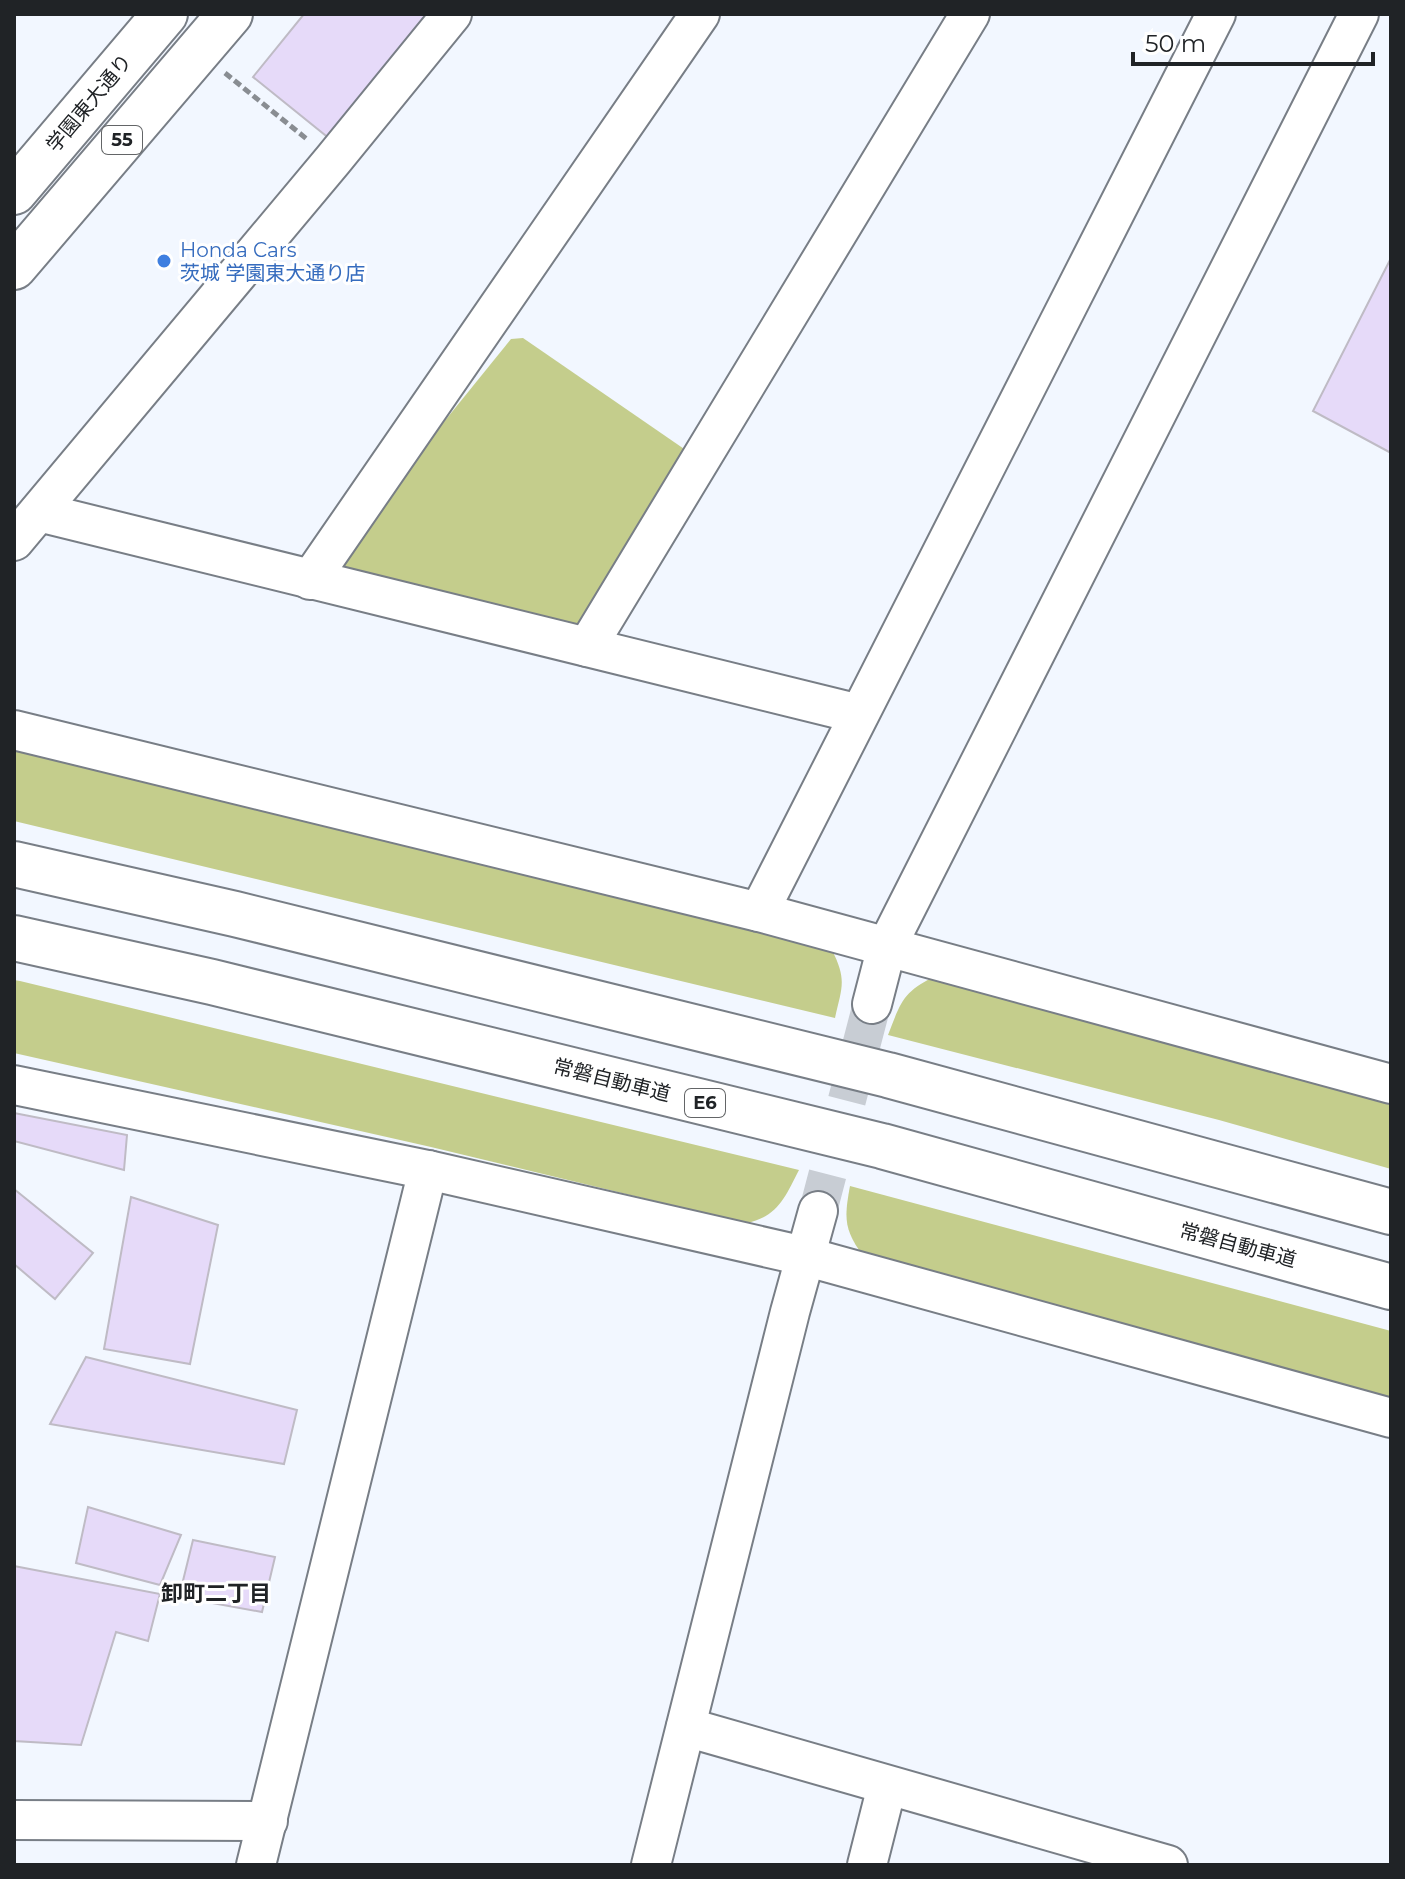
<svg xmlns="http://www.w3.org/2000/svg" width="1405" height="1879" viewBox="0 0 1405 1879" font-family="Montserrat,'Noto Sans JP',sans-serif">
	<style>
		.green { fill: #c4cd8c }
		.building { fill: #e6daf9; stroke: #bfbbc5; stroke-width: 2 }
		.lines { fill: none; stroke-linecap: round; stroke-linejoin: round }
		.minor-tunnel { stroke: #c8cdd4; stroke-width: 38; stroke-dasharray: 38 19; stroke-linecap: butt }
		.minor-casing { stroke: #787e86; stroke-width: 42 }
		.major-casing { stroke: #787e86; stroke-width: 48 }
		.highway-casing { stroke: #787e86; stroke-width: 48 }
		.path { stroke: #898d92; stroke-width: 5; stroke-dasharray: 8 4; stroke-linecap: butt }
		.minor { stroke: #fff; stroke-width: 38 }
		.major { stroke: #fff; stroke-width: 44 }
		.highway { stroke: #fff; stroke-width: 44 }
		.shop-dot { fill: #3f7fe0; stroke: #fff; stroke-width: 3 }
		.labels { text-anchor: middle; dominant-baseline: central; stroke-width: 6; stroke-linejoin: round; paint-order: stroke }
		.shield { fill: #fff; stroke: #636567; stroke-width: 2 }
		.shield-label { font-size: 18px; font-weight: bold; fill: #202326 }
		.street-label { font-size: 20px; fill: #202326; stroke: #fff }
		.shop-label { font-size: 20px; fill: #366cbe; stroke: #fff; text-anchor: start }
		.neighbourhood-label { font-size: 22px; font-weight: bold; fill: #202326; stroke: #fff }
	</style>
	<rect width="100%" height="100%" fill="#f2f7ff"/>
	<g class="green">
		<polygon points="523,338 690,453 584,637 320,575 511,339"/>
		<path d="M14 742 832 950C847 980 842 987 835 1018L14 821Z"/>
		<path d="M939 974 1391 1099V1169L1219 1120 888 1035C902 999 903 992 939 974Z"/>
		<path d="M14 980 20 981 799 1170C785 1197 778 1217 746 1223L431 1147 14 1053Z"/>
		<path d="M850 1186 1391 1331V1399L863 1256C844 1229 844 1219 850 1186Z"/>
	</g>
	<g class="building">
		<polygon points="304,14 431,14 330,139 253,77"/>
		<polygon points="1391,258 1391,453 1313,411"/>
		<polygon points="14,1113 127,1135 124,1170 14,1141"/>
		<polygon points="14,1189 93,1253 55,1299 14,1264"/>
		<polygon points="131,1197 218,1225 190,1364 104,1349"/>
		<polygon points="86,1357 297,1410 284,1464 50,1424"/>
		<polygon points="88,1507 181,1535 160,1585 76,1563"/>
		<polygon points="193,1540 275,1557 262,1612 179,1597"/>
		<polygon points="14,1566 160,1594 148,1641 116,1632 81,1745 14,1741"/>
	</g>
	<g class="lines">
		<polyline class="minor-tunnel" points="818,1211 872,1004"/>
		<g class="minor-casing">
			<g id="minor">
				<polyline points="39,512 859,714"/>
				<polyline points="14,541 333,160 452,14"/>
				<polyline points="310,580 700,14"/>
				<polyline points="587,647 970,14"/>
				<polyline points="14,730 759,912 1391,1084"/>
				<polyline points="759,912 1216,14"/>
				<polyline points="872,1004 887,946 1359,14"/>
				<polyline points="14,1085 428,1170 804,1256 1391,1418"/>
				<polyline points="686,1727 1168,1865"/>
				<polyline points="14,1820 268,1821"/>
				<polyline points="256,1865 428,1170"/>
				<polyline points="651,1865 790,1312 818,1211"/>
				<polyline points="867,1865 887,1786"/>
			</g>
		</g>
		<g class="major-casing">
			<g id="major">
				<polyline points="14,192 165,14"/>
				<polyline points="14,267 230,14"/>
			</g>
		</g>
		<g class="highway-casing">
			<g id="highway">
				<polyline points="14,864 235,914 888,1075 1391,1212"/>
				<polyline points="14,938 212,982 882,1146 1391,1287"/>
			</g>
		</g>
		<polyline class="path" points="225,73 308,140"/>
		<use href="#minor" class="minor"/>
		<use href="#major" class="major"/>
		<use href="#highway" class="highway"/>
	</g>
	<circle class="shop-dot" cx="164" cy="261" r="8"/>
	<g class="labels">
		<g class="shield">
			<rect x="102" y="126" width="40" height="28" rx="6"/>
			<rect x="685" y="1089" width="40" height="28" rx="6"/>
		</g>
		<g class="shield-label">
			<text x="122" y="140">55</text>
			<text x="705" y="1103">E6</text>
		</g>
		<g class="street-label">
			<text transform="translate(89 103) rotate(-50)">学園東大通り</text>
			<text transform="translate(612 1080) rotate(14)">常磐自動車道</text>
			<text transform="translate(1238 1245) rotate(15)">常磐自動車道</text>
		</g>
		<g class="shop-label">
			<text x="180" y="250">Honda Cars<tspan x="180" dy="23">茨城 学園東大通り店</tspan></text>
		</g>
		<g class="neighbourhood-label">
			<text x="216" y="1593">卸町二丁目</text>
		</g>
	</g>
	<rect width="1405" height="1879" fill="none" stroke="#202326" stroke-width="32"/>
	<path d="M1133 52v12h240v-12" fill="none" stroke="#202326" stroke-width="4"/>
	<text x="1145" y="52" font-size="24" fill="#202326" stroke="#ffffff" stroke-width="6" paint-order="stroke">50 m</text>
</svg>
